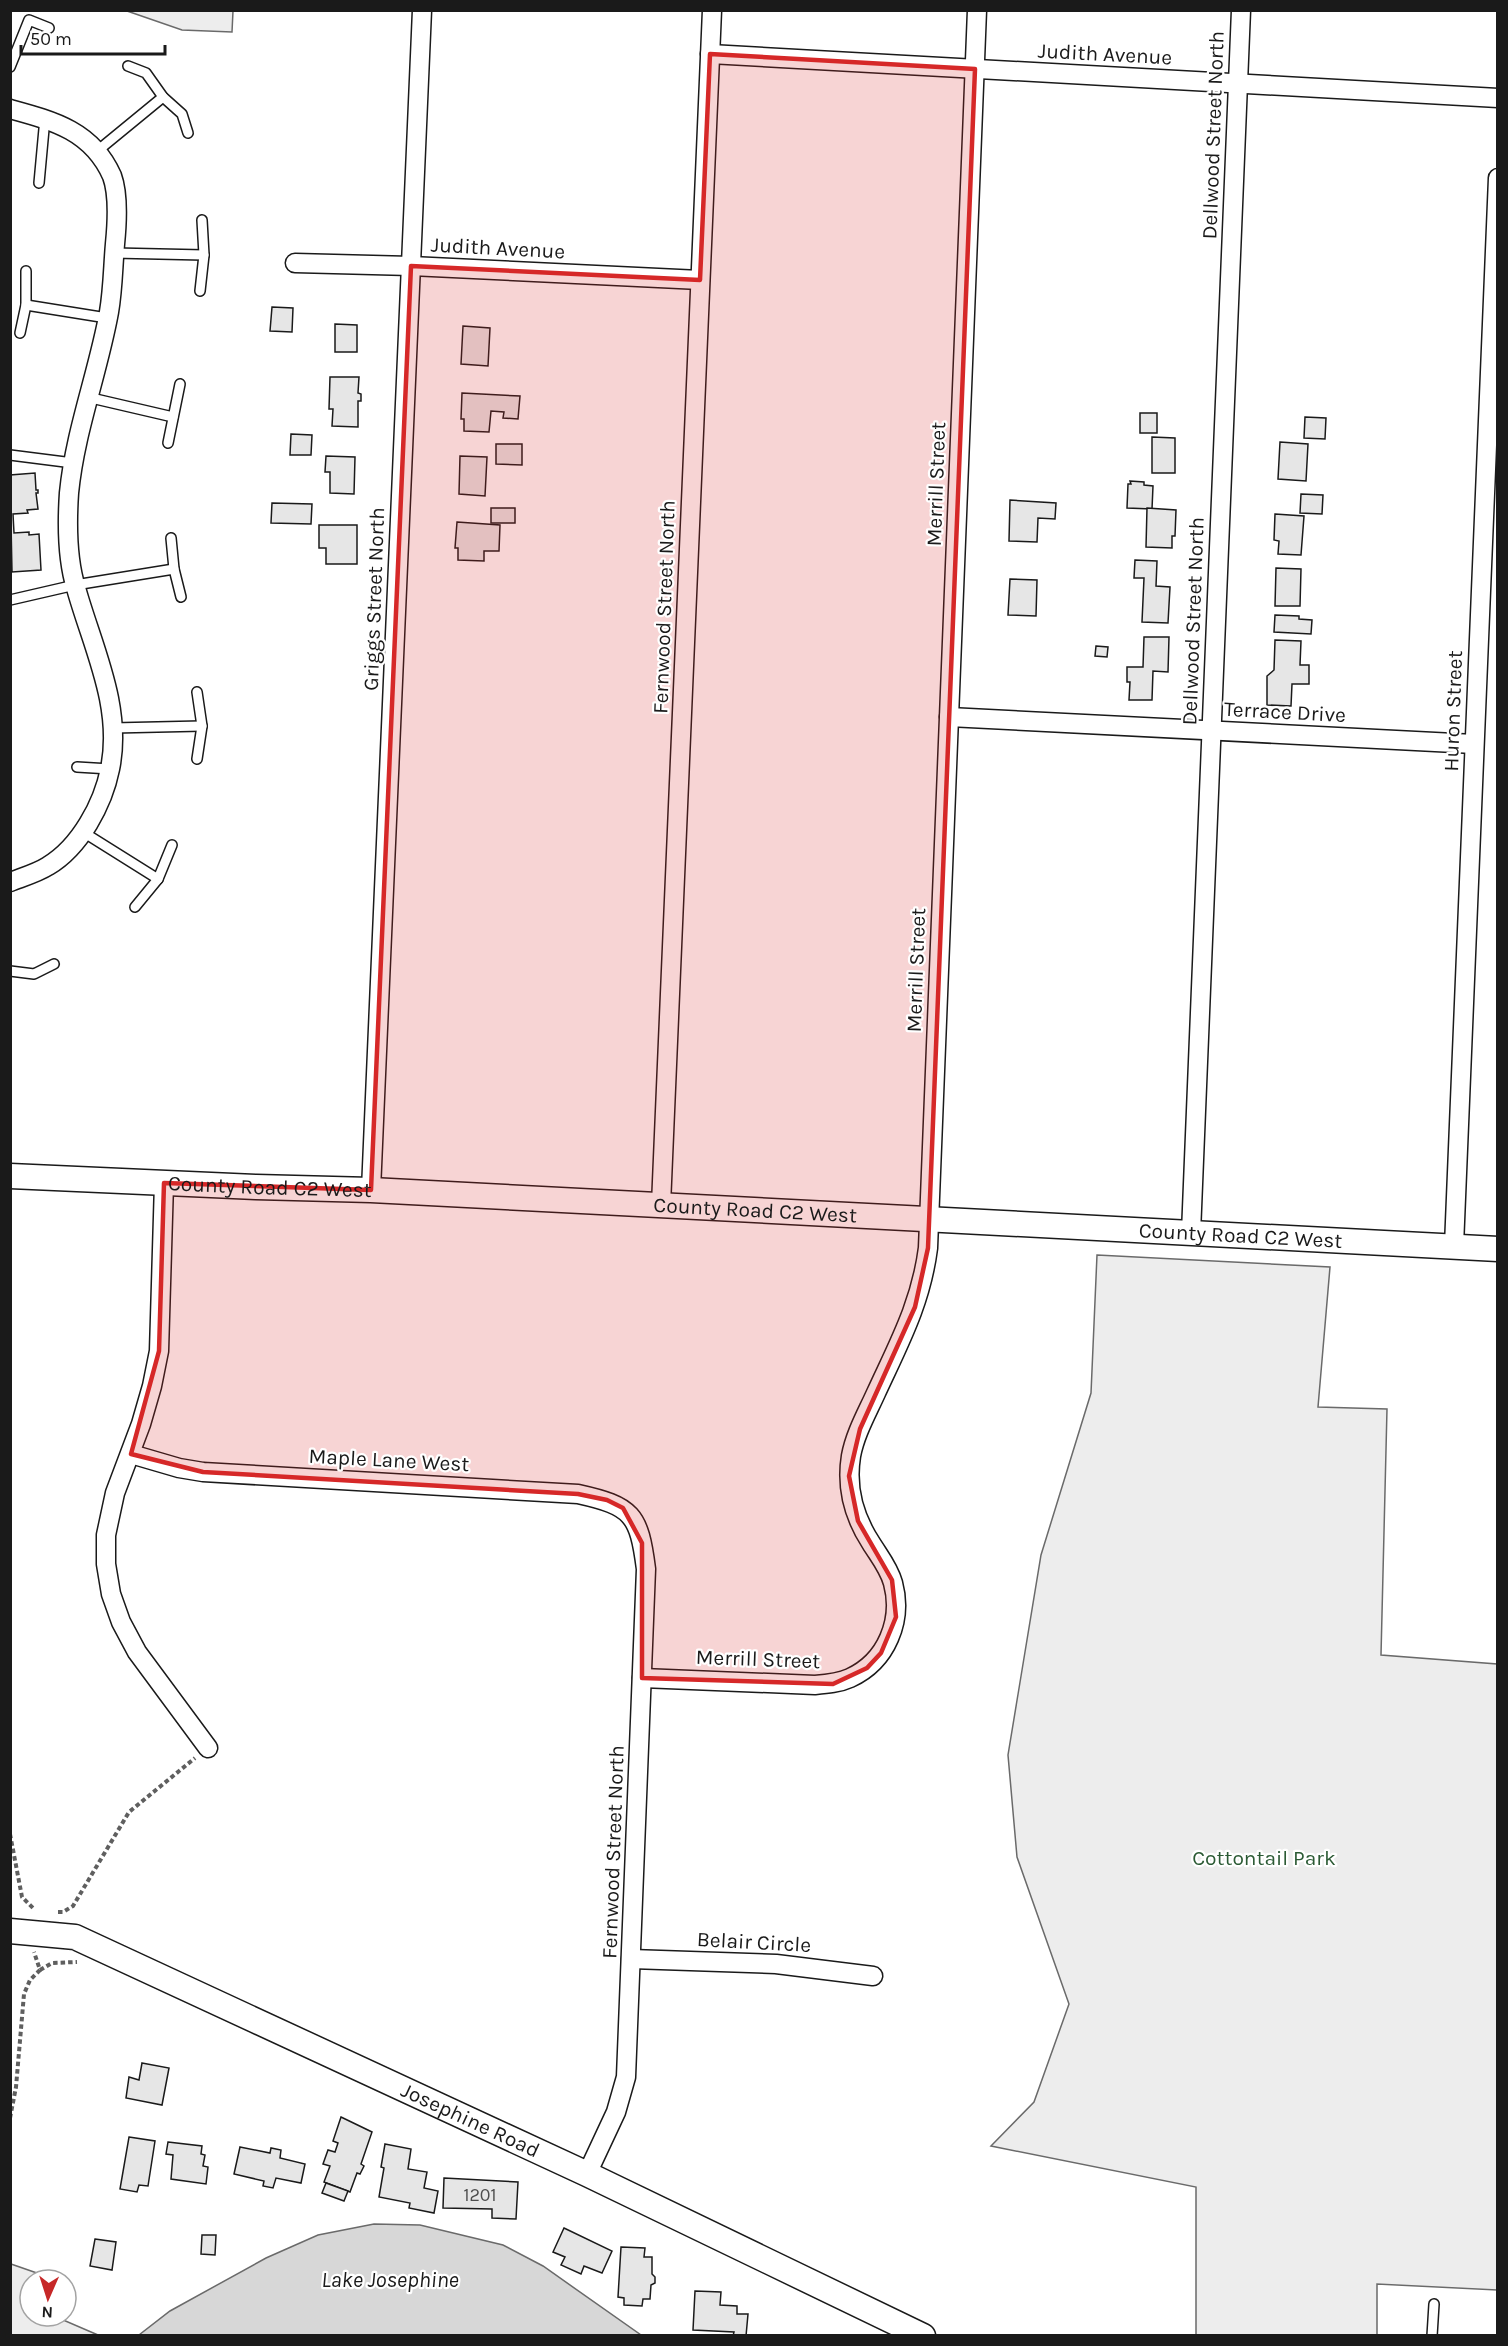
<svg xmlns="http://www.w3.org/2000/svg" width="1508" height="2346" viewBox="0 0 1508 2346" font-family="Karla,sans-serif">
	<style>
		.built { fill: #ededed; stroke: #6a6a6a; stroke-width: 1.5 }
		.water { fill: #d7d7d7; stroke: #6a6a6a; stroke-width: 1.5 }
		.building { fill: #e6e6e6; stroke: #1a1a1a; stroke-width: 1.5 }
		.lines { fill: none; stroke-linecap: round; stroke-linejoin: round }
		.lane-casing { stroke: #1a1a1a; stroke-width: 12 }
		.street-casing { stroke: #1a1a1a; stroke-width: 21 }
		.secondary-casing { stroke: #1a1a1a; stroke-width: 27 }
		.path { stroke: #5f5f5f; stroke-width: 4; stroke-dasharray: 4.5 3; stroke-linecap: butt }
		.lane { stroke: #fff; stroke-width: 9 }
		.street { stroke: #fff; stroke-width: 18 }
		.secondary { stroke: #fff; stroke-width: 24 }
		.marked { fill: #d62828; fill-opacity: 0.2; stroke: #d62828; stroke-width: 4.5; stroke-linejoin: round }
		.labels { text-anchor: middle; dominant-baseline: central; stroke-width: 4.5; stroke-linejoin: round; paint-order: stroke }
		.number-label { font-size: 18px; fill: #4d4d4d }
		.street-label { font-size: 21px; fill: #1a1a1a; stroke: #fff }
		.park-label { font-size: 21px; fill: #2b5a34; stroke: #fff }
		.water-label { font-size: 22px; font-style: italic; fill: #1a1a1a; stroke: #fff }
	</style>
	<rect width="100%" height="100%" fill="#fff"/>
	<g class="built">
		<polygon points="127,11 233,11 232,32 182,30"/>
		<polygon points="1097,1255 1330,1267 1318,1407 1387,1409 1381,1655 1497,1664 1497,2290 1377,2284 1377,2335 1196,2335 1196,2187 991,2146 1034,2102 1069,2004 1017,1857 1008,1755 1041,1555 1091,1393"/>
		<polygon points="11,2264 57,2280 30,2280 30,2316 54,2316 98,2335 11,2335"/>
	</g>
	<polygon class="water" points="374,2224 420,2225 503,2245 543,2266 641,2335 139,2335 170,2311 266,2258 318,2235"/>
	<g class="building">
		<polygon points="272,307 293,308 292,332 270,331"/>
		<polygon points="335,324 357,325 357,352 335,352"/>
		<polygon points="463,326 490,328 488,366 461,364"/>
		<polygon points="330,377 359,377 358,393 361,394 361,401 358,401 358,427 332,426 333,409 329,409"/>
		<polygon points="462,393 520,396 518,419 503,418 504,412 491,411 489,432 464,431 464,419 461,419"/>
		<rect x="1140" y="413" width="17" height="20"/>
		<polygon points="1305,417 1326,418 1325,439 1304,438"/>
		<polygon points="291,434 312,435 311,455 290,455"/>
		<polygon points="1152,437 1175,438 1175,473 1152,473"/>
		<polygon points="1280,442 1308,444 1306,481 1278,479"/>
		<polygon points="496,444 522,444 522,465 496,464"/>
		<polygon points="326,456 355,457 354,494 330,493 330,472 325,472"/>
		<polygon points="460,456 487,457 485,496 459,494"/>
		<polygon points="35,473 36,490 38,490 38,493 36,493 38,509 27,510 28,513 13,514 14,533 29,532 29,535 39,534 41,570 12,572 10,475"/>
		<polygon points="1130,481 1144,482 1144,485 1153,486 1152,509 1127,508 1128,484 1131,484"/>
		<polygon points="1301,494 1323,495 1322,514 1300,513"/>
		<polygon points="1010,500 1056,503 1055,519 1038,518 1037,542 1009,541"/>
		<polygon points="272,503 312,504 311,524 271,523"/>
		<rect x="491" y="508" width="24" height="15"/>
		<polygon points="1147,508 1176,510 1175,536 1172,536 1172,548 1146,547"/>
		<polygon points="1275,514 1304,516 1301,555 1278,554 1279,541 1274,540"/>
		<polygon points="457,522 500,525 499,551 484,551 484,561 458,560 458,548 455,548"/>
		<polygon points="319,525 357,525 357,564 326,564 326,548 319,548"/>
		<polygon points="1135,560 1157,561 1156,586 1170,587 1168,623 1142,622 1144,578 1134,578"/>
		<polygon points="1276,568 1301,569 1300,606 1275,606"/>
		<polygon points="1010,579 1037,580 1036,616 1008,615"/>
		<polygon points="1275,615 1299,616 1299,619 1312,620 1311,634 1274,632"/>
		<polygon points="1144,637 1169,637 1168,672 1153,671 1152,700 1129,700 1130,682 1127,682 1127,667 1143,667"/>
		<polygon points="1275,640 1301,641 1300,665 1309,665 1309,684 1292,684 1291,706 1267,705 1267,676 1274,670"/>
		<polygon points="1096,646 1108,647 1107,657 1095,656"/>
		<polygon points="142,2063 169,2068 162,2105 126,2098 129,2077 139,2080"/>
		<polygon points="341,2117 372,2132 361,2164 364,2166 360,2174 357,2173 350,2192 324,2182 330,2166 323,2164 328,2150 335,2152 338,2143 333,2141"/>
		<polygon points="129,2137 155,2141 148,2186 139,2185 137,2192 120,2189"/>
		<polygon points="168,2142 202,2146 201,2154 205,2155 203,2166 208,2167 206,2184 171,2179 173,2155 166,2154"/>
		<polygon points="385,2144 411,2149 408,2169 427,2172 424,2188 438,2191 434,2213 409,2208 410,2203 379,2197 384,2168 381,2167"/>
		<polygon points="240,2147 270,2153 271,2148 281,2150 280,2158 305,2164 301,2183 276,2178 273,2188 263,2186 264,2181 234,2174"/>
		<polygon points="444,2178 518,2182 516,2219 492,2218 492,2209 443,2208"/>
		<polygon points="326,2183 348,2191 344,2201 322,2193"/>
		<polygon points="564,2228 612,2251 602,2273 584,2266 581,2274 561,2265 565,2257 553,2252"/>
		<polygon points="202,2235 216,2235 215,2255 201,2254"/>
		<polygon points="95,2239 116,2242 112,2270 90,2266"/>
		<polygon points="621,2247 645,2248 644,2257 652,2257 652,2274 655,2277 655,2283 651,2285 650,2299 643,2299 642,2306 624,2305 624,2298 618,2297"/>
		<polygon points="695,2291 721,2292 720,2305 737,2306 737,2314 748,2314 746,2336 733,2336 734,2332 693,2330"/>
	</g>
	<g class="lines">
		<g class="lane-casing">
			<g id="lane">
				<polyline points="128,66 146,73 163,97 182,114 188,133"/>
				<polyline points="10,67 29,20 49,28"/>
				<polyline points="96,152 163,97"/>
				<polyline points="39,183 45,118"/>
				<polyline points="114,253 204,255"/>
				<polyline points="200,291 204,255 202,220"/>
				<polyline points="26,305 107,318"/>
				<polyline points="20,333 26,305 26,271"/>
				<polyline points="87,397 173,417"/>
				<polyline points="168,443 180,384"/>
				<polyline points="10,455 73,463"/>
				<polyline points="171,538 174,569 181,597"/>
				<polyline points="10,600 75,585 174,569"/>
				<polyline points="113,728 202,726"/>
				<polyline points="197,759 202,726 197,692"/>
				<polyline points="77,767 110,769"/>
				<polyline points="83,832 158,879"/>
				<polyline points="135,907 158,879 172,845"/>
				<polyline points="10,971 34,974 54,964"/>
				<polyline points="1432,2336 1434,2304"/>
			</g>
		</g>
		<g class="street-casing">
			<g id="street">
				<polyline points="710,54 1498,98"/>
				<path d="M10 109C54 121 92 131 112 176 119 195 117 224 115 244 113 266 113 289 109 312 98 373 75 431 69 493 67 523 67 559 76 588 92 646 123 706 110 769 103 804 80 847 48 866 37 873 23 877 10 882"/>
				<polyline points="295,263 411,266 700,280"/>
				<polyline points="949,717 1474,744"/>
				<polyline points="164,1183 159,1351 152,1386 141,1424 115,1493 106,1535 106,1564 111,1594 121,1622 137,1652 208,1748"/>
				<polyline points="371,1190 422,10"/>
				<polyline points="661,1205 712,10"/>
				<polyline points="1191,1233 1241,10"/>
				<polyline points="1454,1246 1498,178"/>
				<path d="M131 1454 179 1468 203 1472 578 1494C632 1506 639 1514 646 1569L626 2077 616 2112 587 2174"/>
				<path d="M642 1678 815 1685C827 1684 839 1683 850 1678 887 1661 903 1620 893 1583 889 1568 879 1556 871 1543 854 1517 846 1487 851 1456 855 1434 867 1413 876 1393 899 1343 921 1303 928 1248L977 10"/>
				<polyline points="631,1959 776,1964 873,1976"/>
			</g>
		</g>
		<g class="secondary-casing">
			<g id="secondary">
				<path id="s1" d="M10 1176 256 1187 371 1190 1498 1249"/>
				<path id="s2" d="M10 1931 75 1937 587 2174 923 2336"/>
			</g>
		</g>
		<g class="path">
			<polyline points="10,1834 22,1897 35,1910"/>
			<polyline points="58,1912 63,1912 73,1906 129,1812 195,1758"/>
			<polyline points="40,1970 52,1963 77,1962"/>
			<polyline points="10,2118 16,2087 24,1994 30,1980 40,1970 34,1952"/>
		</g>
		<use href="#lane" class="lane"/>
		<use href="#street" class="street"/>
		<use href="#secondary" class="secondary"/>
	</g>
	<path class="marked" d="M710 54 975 69 928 1248 915 1307 860 1429 849 1476 858 1521 892 1580 896 1617 881 1653 867 1668 833 1684 642 1678V1543L623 1508 607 1500 578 1494 203 1472 131 1454 159 1351 164 1183 371 1190 411 266 700 280Z"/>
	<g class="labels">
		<g class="number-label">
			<text x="480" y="2195">1201</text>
		</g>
		<g class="street-label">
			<text transform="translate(1105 54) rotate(3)">Judith Avenue</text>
			<text transform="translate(1213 135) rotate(-88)">Dellwood Street North</text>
			<text transform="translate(498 248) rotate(3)">Judith Avenue</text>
			<text transform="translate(936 484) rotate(-88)">Merrill Street</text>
			<text transform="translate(374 599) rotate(-88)">Griggs Street North</text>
			<text transform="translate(664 607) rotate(-88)">Fernwood Street North</text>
			<text transform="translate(1193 621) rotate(-88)">Dellwood Street North</text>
			<text transform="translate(1453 711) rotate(-88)">Huron Street</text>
			<text transform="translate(1285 712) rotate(3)">Terrace Drive</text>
			<text transform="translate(916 970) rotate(-88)">Merrill Street</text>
			<text stroke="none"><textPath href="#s1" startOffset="260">County Road C2 West</textPath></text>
			<text stroke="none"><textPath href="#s1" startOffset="746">County Road C2 West</textPath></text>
			<text stroke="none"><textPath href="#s1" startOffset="1232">County Road C2 West</textPath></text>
			<text transform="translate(389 1460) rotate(3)">Maple Lane West</text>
			<text transform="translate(758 1659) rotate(2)">Merrill Street</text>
			<text transform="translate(613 1852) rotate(-88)">Fernwood Street North</text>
			<text transform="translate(754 1942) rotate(3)">Belair Circle</text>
			<text stroke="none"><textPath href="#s2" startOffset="501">Josephine Road</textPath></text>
		</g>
		<g class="park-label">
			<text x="1264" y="1858">Cottontail Park</text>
		</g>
		<g class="water-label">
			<text x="390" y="2280">Lake Josephine</text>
		</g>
	</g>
	<rect width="1508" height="2346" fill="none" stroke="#1a1a1a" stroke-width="24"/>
	<g transform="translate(48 2298) rotate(183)"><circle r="28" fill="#ffffff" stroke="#a3a3a3" stroke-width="1.5"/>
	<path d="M0-4.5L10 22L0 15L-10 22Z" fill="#c62828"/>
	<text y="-9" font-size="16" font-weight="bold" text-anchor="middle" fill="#1a1a1a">N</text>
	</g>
	<path d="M21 45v9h144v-9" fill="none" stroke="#1a1a1a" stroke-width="3"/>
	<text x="30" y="45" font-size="18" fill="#1a1a1a" stroke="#ffffff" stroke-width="4.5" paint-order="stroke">50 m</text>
</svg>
